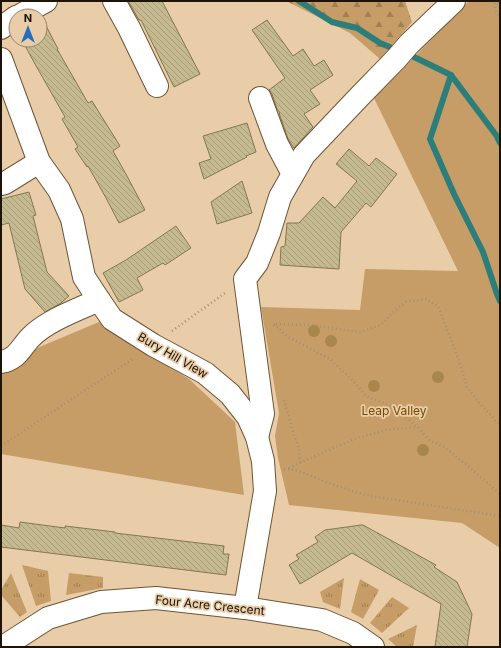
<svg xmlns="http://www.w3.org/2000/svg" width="501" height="648" viewBox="0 0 501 648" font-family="Inter,sans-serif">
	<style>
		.grass { fill: url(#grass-tufts) }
		.forest { fill: url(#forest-firs) }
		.park { fill: #c69d66 }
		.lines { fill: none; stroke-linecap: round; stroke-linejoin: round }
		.stream { stroke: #2b7e7a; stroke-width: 6 }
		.building { fill: url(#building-back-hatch); stroke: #837851 }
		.minor-casing { stroke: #6d5535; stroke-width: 24 }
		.path { stroke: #a58f73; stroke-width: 2.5; stroke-dasharray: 1 3; stroke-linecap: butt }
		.minor { stroke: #fff; stroke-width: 22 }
		.tree { fill: #a9864c }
		.labels { text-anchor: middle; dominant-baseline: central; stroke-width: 3.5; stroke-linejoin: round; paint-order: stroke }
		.street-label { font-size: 12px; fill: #1d1306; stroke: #e9cda9 }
		.park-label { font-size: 12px; fill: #754c00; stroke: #e9cda9 }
	</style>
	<defs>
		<pattern id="grass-tufts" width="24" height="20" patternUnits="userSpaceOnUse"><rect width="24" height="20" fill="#c69d66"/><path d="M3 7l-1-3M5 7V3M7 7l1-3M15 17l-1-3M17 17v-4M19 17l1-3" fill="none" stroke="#a07f52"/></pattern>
		<pattern id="forest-firs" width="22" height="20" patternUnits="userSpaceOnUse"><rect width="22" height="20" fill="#c69d66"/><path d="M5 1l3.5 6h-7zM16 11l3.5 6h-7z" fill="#a07f52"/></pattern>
		<pattern id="building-back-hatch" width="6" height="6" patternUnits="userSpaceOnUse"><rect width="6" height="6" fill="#c5b990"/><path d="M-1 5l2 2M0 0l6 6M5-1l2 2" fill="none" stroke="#a99e7b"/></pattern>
	</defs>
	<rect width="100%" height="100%" fill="#e9cda9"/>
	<g class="grass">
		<polygon points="22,565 48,571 51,601 36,606"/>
		<polygon points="11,573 27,612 20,617 1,595 1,590"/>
		<polygon points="69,573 103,577 103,588 66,595"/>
		<polygon points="344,578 340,609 323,602 320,592"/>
		<polygon points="360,579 379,590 363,619 351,612"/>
		<polygon points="392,597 409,608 382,633 370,623"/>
		<polygon points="417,625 413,647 397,647 388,639"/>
	</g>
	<polygon class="forest" points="286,1 405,1 412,22 380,59 350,33"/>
	<g class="park">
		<polygon points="469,1 500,1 500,548 462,523 289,505 278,458 275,436 279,413 261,307 360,310 365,269 458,271 374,98"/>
		<polygon points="99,322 189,379 235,422 244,495 1,454 1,371 12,370 37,348"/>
	</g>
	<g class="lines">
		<g class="stream">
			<polyline points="299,1 332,22 357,28 380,43 414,57 451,75 496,135 500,143"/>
			<polyline points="451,75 430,139 454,194 483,252 497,294 500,301"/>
		</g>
	</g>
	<g class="building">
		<polygon points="128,1 162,1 200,74 174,87 141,20 139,20"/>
		<polygon points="42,18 58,49 57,49 88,103 92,101 120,146 113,151 127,176 145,210 119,223 106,198 88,166 87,167 75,149 78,147 62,119 65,117 35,64 22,40 40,40 40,19"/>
		<polygon points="267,20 293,56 303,49 314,66 324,60 333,75 310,90 320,104 304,114 313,127 294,148 288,139 279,113 280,113 277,109 272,94 269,90 285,78 252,30"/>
		<polygon points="247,123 256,152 246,156 247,157 204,179 199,163 211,159 203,136"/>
		<polygon points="349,149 369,166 376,158 397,174 371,207 366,203 341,232 339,269 280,265 281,247 285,246 287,223 299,223 323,197 335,208 357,181 336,164"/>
		<polygon points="242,181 252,213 217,224 211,202"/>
		<polygon points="29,192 36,215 33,216 47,272 69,296 61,303 45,312 25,289 9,223 1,225 1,199"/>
		<polygon points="176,226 191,248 165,265 163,263 137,278 143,290 119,302 103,273 126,260"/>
		<polygon points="20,522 65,528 65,526 115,532 115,533 224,546 223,554 229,554 226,575 1,547 1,525 19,528"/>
		<polygon points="361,525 363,525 436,565 434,567 457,582 472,614 467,647 435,647 441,604 352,553 300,584 289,565 299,559 296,555 318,542 315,537 325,530"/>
	</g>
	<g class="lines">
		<g class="minor-casing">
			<g id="minor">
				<polyline points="114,1 129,28 157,86"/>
				<polyline points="19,16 46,1"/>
				<polyline points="1,28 16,17"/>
				<polyline points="1,59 39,162 59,190 72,219 84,277 99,300 112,319 153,345 205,373 230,394 248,417 257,437 263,461 265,491 245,608"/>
				<polyline points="260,98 277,144 293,174"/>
				<polyline points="1,184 5,183 39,162"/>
				<path d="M1 362C18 359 21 347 31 337 46 321 79 309 99 300"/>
				<polyline points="257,437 263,414 245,279 257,263 269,233 280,197 304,155 359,97 396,59 409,44 454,1"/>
				<polyline points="3,647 48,618 101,602 156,598 245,608 322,620 353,633 373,647"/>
			</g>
		</g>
		<g class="path">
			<polyline points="494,1 495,3 500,4"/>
			<polyline points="495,3 495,9 500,18"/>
			<polyline points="274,324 288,337 330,359 355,383 366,396 391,406 418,427 429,440 444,447 468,466 500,494"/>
			<polyline points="274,326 274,324 310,325 360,332 382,324 393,312 406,302 426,299 438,306 457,355 467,387 480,404 500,425"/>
			<polyline points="172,331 225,293"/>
			<polyline points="284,400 294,435 299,448 300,463"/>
			<polyline points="1,446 134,358"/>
			<polyline points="289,468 315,456 357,438 386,430 418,427"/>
			<polyline points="284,469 289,469 302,472 328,483 365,495 500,516"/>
		</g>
		<use href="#minor" class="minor"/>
	</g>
	<g class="tree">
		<circle cx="314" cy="331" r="6"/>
		<circle cx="331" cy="341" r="6"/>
		<circle cx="438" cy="377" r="6"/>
		<circle cx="374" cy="386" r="6"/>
		<circle cx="423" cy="450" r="6"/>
	</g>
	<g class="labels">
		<g class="street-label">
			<text transform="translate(173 355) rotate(30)">Bury Hill View</text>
			<text transform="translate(210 605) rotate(6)">Four Acre Crescent</text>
		</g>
		<g class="park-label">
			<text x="394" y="410">Leap Valley</text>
		</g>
	</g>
	<rect width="501" height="648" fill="none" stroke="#1d1306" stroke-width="4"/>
	<g transform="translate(28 28)"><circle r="19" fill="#e9cda9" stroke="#978368"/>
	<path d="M0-3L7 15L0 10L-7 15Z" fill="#246ebe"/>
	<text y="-6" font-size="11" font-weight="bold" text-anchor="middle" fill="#1d1306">N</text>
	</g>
</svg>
